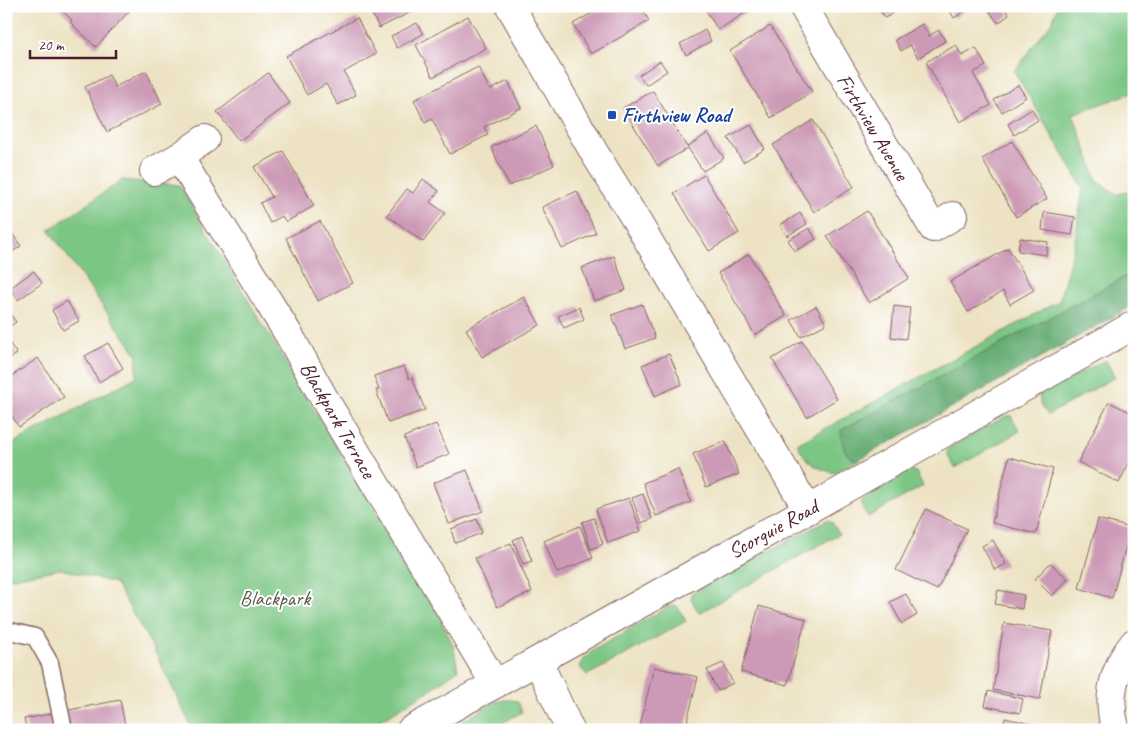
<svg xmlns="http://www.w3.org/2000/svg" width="1140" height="736" viewBox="0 0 1140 736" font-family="Caveat,sans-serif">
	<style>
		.green { fill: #7bc684; stroke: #627258 }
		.forest { fill: #64ab72; stroke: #57654e }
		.building { fill: #cc9ab6 }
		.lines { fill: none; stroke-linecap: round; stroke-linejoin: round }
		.service-casing { stroke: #836461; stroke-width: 19 }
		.minor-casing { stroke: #836461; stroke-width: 30 }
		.tertiary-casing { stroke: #836461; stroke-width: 30 }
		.service { stroke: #fff; stroke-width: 16 }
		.minor { stroke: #fff; stroke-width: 28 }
		.tertiary { stroke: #fff; stroke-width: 28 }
		.transit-dot { fill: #1a4fb4; stroke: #fff; stroke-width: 2 }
		.labels { text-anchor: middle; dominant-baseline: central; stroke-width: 4; stroke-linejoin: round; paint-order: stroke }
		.transit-label { font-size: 21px; font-weight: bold; fill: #164399; stroke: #fff; text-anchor: start }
		.street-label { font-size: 21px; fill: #4a1f2b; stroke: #fff }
		.park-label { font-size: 21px; fill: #5b594a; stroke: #fff }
	</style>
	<rect width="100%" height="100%" fill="#fff"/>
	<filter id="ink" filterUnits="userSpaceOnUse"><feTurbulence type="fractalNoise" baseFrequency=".02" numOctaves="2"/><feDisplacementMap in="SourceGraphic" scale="10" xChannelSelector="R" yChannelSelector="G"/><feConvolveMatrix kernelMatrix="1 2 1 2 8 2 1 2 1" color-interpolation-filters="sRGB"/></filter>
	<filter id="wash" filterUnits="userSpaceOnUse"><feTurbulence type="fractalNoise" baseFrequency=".0096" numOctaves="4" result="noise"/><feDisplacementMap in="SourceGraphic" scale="20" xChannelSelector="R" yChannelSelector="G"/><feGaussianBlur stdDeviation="1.12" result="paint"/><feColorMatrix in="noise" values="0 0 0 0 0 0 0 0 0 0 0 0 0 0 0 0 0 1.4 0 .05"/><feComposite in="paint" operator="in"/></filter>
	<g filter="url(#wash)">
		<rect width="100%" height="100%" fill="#ede3c4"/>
		<g class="green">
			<path d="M1058 6H1134V92L1073 114 1098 182 1117 194 1134 191V272L842 430 852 459 858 460 835 473C812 467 808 463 797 444L1059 301 1074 246 1083 188 1014 71 1052 22Z"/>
			<polygon points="122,180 179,185 326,430 435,608 453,645 458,670 430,690 364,730 193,730 152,646 115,583 61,569 6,579 6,447 136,377 137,355 49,230"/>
			<path d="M1103 361H1106L1115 377 1048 415C1044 409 1038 403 1040 395Z"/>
			<polygon points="1006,416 1011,416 1020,431 955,468 948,456 947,451 950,447"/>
			<polygon points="912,471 916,472 923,486 868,517 862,507 861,503 865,498 906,473"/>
			<polygon points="827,520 832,522 839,534 699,613 691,599 692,593"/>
			<polygon points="674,605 677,606 686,621 605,666 587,675 580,668 583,659 594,650 669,606"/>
			<polygon points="504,700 513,700 518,702 522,712 489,730 460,730 458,726 460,723 495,702"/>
		</g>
		<path class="forest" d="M1134 272V305L858 460C843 458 842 443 841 430Z"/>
		<g id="blocks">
			<g class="building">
				<polygon points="57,6 134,6 96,47 70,22 72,20"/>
				<polygon points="368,6 423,6 379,28"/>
				<polygon points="604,6 641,6 649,21 591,54 573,24"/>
				<polygon points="703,6 756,6 718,30"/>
				<polygon points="878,6 905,6 885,18"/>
				<polygon points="947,6 966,6 968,9 954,18"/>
				<polygon points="986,6 1003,6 1009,15 998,23"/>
				<polygon points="468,16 486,48 433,77 416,45"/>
				<polygon points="357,18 376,54 344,72 356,95 338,105 326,84 307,95 286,56"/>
				<polygon points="417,23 423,34 397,48 391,36"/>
				<polygon points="922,24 929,36 939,30 945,41 918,58 910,45 901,51 895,40"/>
				<polygon points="770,26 812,92 771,118 730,51"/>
				<polygon points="705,30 711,41 686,55 680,44"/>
				<polygon points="956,45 962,56 976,48 986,66 973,73 991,105 960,122 926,62"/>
				<polygon points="660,61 667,71 646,85 639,75"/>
				<polygon points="478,67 490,90 508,81 521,108 484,127 488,135 450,154 432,119 425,123 414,100"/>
				<polygon points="146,71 162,104 107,132 85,87 109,75 115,87"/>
				<polygon points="268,73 290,103 239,141 217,112"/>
				<polygon points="1018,85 1026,97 1002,112 994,100"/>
				<polygon points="653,91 687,147 708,133 724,158 703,171 688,148 658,166 623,108"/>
				<polygon points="1032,109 1038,120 1014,135 1008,124"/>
				<polygon points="813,120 854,187 814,212 773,145"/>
				<polygon points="751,125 765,149 743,162 728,138"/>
				<polygon points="536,126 554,165 509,186 491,147"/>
				<polygon points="1012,141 1047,199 1016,217 982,159"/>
				<polygon points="283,151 314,206 286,222 282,216 270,223 260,203 272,197 254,167"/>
				<polygon points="704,175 739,233 709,251 674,193"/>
				<polygon points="423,179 439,191 430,202 445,213 423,242 387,215 407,189 413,193"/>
				<polygon points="577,191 596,233 562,249 542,207"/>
				<polygon points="867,211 909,278 869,303 827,236"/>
				<polygon points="1044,212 1075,217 1072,235 1042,230"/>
				<polygon points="800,213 807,224 787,236 780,225"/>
				<polygon points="320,221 353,283 318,301 286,238"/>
				<polygon points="809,228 816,239 795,251 788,240"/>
				<polygon points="11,232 21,246 6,256 6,235"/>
				<polygon points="1020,238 1048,242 1046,255 1018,251"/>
				<polygon points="1008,248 1034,290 1010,304 1003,291 968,312 950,282"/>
				<polygon points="749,254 786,316 755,335 718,273"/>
				<polygon points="614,256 626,290 594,301 582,268"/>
				<polygon points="34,271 42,283 18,300 10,288"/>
				<polygon points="524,297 540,325 482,357 466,329"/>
				<polygon points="67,301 79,321 63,330 52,310"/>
				<polygon points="642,304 655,338 625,349 612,315"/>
				<polygon points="816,306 826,324 801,337 791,320"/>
				<polygon points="894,306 910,308 906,339 891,337"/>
				<polygon points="579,307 584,319 564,328 558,316"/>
				<polygon points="9,312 16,322 6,329 6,314"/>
				<polygon points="6,338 17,354 6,361"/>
				<polygon points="802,341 837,399 807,417 772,359"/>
				<polygon points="108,343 123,368 99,382 85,356"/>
				<polygon points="669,354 682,384 655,396 642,365"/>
				<polygon points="38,358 64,397 19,427 6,407 6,380"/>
				<polygon points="404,366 409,379 412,377 425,410 388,423 376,390 379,390 374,376"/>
				<polygon points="1109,402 1134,414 1134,453 1119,483 1078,462"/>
				<polygon points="436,424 449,454 416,467 404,437"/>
				<polygon points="725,441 739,474 706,487 693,454"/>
				<polygon points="1009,457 1053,469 1036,534 992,523"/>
				<polygon points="678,469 691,502 656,516 643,483"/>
				<polygon points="467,470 483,511 449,524 433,483"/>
				<polygon points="643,494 652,519 641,523 632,498"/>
				<polygon points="629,498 641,531 608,543 596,509"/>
				<polygon points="926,509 967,529 937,590 896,570"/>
				<polygon points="594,518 603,544 591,549 582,522"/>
				<polygon points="477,519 482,533 455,543 451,529"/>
				<polygon points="1098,519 1131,528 1112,598 1079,588"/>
				<polygon points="580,526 593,558 557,573 544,541"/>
				<polygon points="522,536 532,561 523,564 513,540"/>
				<polygon points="993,540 1006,564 995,570 982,546"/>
				<polygon points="511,543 532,592 497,607 475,558"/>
				<polygon points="1050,563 1068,579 1052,596 1035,579"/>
				<polygon points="998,590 1024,595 1022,609 995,604"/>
				<polygon points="906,594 917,615 902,624 890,602"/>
				<polygon points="759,606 806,619 787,685 741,672"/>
				<polygon points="1004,623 1052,631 1040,699 993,690"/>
				<polygon points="723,663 733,683 718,691 707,670"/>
				<polygon points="654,667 698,677 685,730 639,730"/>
				<polygon points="988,691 1023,699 1020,713 985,706"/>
				<polygon points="120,700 126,730 27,730 24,719"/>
				<polygon points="1005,718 1053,729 1053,730 1002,730"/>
			</g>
		</g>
	</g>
	<g filter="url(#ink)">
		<use href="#blocks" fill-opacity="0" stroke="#836461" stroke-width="1"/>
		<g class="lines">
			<g class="service-casing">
				<polyline id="service" points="6,630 35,637 50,663 64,730"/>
			</g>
			<g class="minor-casing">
				<g id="minor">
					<polyline points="510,6 595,154 636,220 808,510"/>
					<polyline points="803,6 933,228 953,216"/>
					<polyline points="179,157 289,335 325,400 495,684"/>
					<polyline points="154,171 179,157 205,139"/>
					<polyline points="538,661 570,730"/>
					<path d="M1116 730C1114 723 1112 717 1112 710 1109 686 1119 661 1134 643"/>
				</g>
			</g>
			<g class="tertiary-casing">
				<path id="tertiary" d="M411 730C654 598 894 461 1134 325"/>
			</g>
			<use href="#service" class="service"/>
			<use href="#minor" class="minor"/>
			<use href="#tertiary" class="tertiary"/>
		</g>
	</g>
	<rect class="transit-dot" x="607" y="110" width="10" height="10" rx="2.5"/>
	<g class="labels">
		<g class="transit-label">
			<text x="622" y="115">Firthview Road</text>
		</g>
		<g class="street-label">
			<text transform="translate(873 127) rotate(59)">Firthview Avenue</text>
			<text transform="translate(338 420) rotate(60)">Blackpark Terrace</text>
			<text transform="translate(773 529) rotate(-29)">Scorguie Road</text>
		</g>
		<g class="park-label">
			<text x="275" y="598">Blackpark</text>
		</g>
	</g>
	<rect width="1140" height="736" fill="none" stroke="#fff" stroke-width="25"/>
	<path d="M30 50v8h86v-8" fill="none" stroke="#4a1f2b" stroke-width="2.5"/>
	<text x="38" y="50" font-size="15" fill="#4a1f2b" stroke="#ffffff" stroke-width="4" paint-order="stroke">20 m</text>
</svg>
